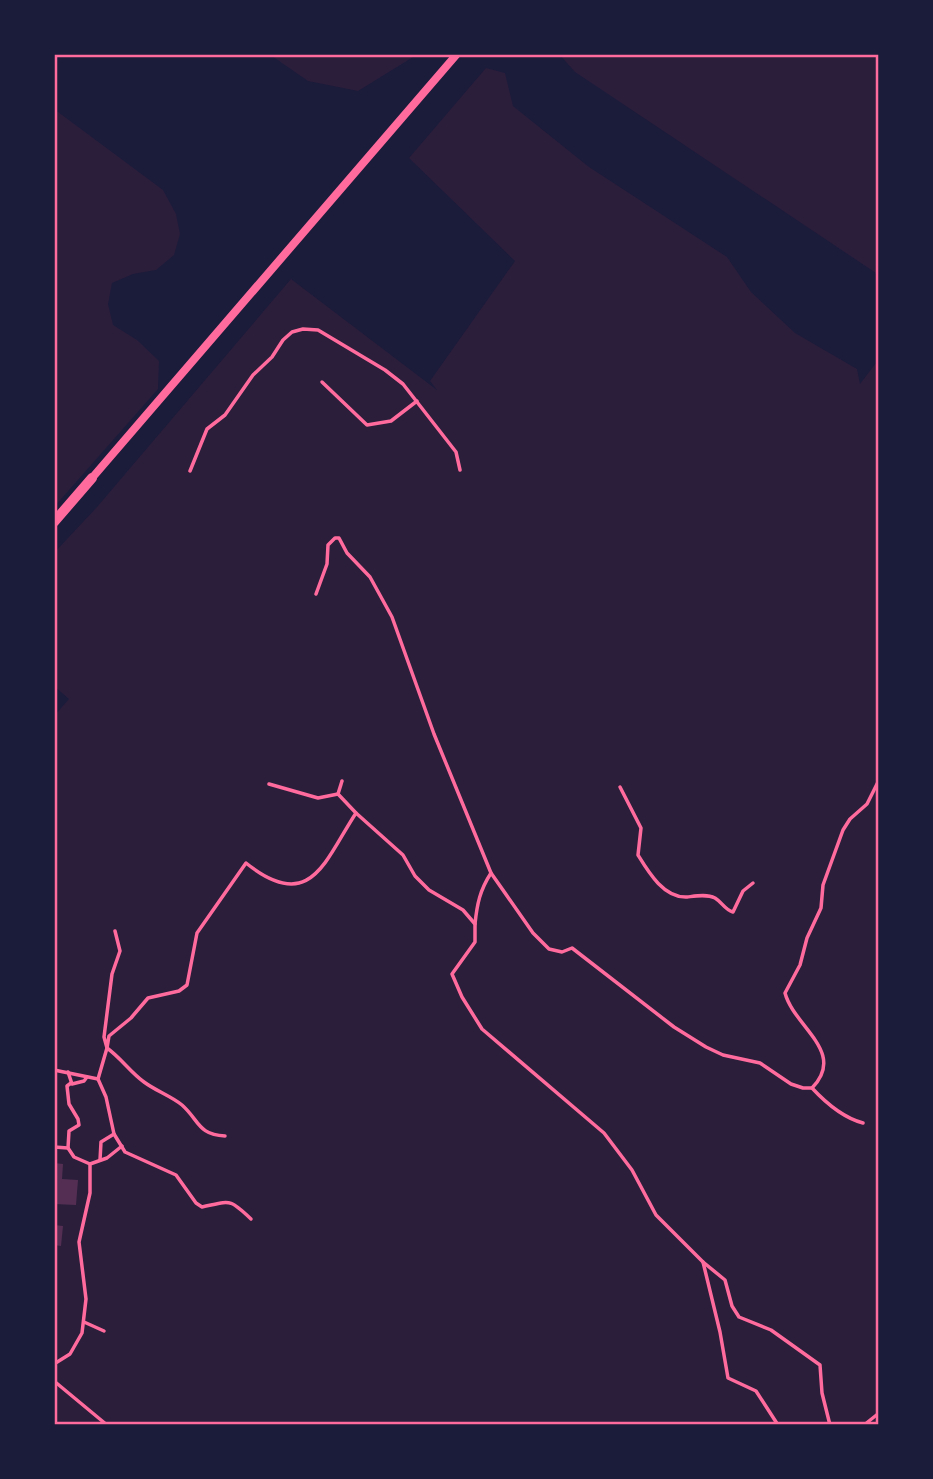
<svg xmlns="http://www.w3.org/2000/svg" width="933" height="1479" viewBox="0 0 933 1479" font-family="'Libre Baskerville',serif">
	<style>
		.green { fill: #2a1e3b }
		.building { fill: #542f53 }
		.lines { fill: none; stroke-linecap: round; stroke-linejoin: round }
		.service { stroke: #ff6b9d; stroke-width: 3.5 }
		.tertiary { stroke: #ff6b9d; stroke-width: 8 }
		.secondary { stroke: #ff6b9d; stroke-width: 10 }
		.neatline { fill: none; stroke: #ff6b9d; stroke-width: 2.5 }
	</style>
	<rect width="100%" height="100%" fill="#1b1b3a"/>
	<g class="green">
		<polygon points="269,54 418,54 358,91 308,81"/>
		<polygon points="559,54 879,54 879,275 575,72"/>
		<polygon points="486,68 505,73 513,106 589,167 727,257 751,292 795,333 857,369 860,384 879,359 879,1425 54,1425 54,716 69,699 54,686 54,553 97,507 291,279 437,390 430,381 515,261 409,158"/>
		<polygon points="54,109 163,190 176,214 180,234 174,255 156,270 133,274 112,283 108,304 113,325 137,340 159,361 158,389 54,507"/>
	</g>
	<g class="building">
		<polygon points="54,1163 63,1164 62,1179 78,1180 76,1205 54,1204"/>
		<polygon points="54,1225 63,1226 61,1246 54,1245"/>
	</g>
	<g class="lines">
		<g class="service">
			<polyline points="322,382 367,425 391,421 417,401"/>
			<polyline points="190,471 207,429 225,415 253,375 272,357 283,340 292,332 303,329 318,330 385,370 403,384 456,452 460,470"/>
			<path d="M316 594 327 564 328 545 335 538H339L347 553 370 577 392 617 434 734 491 873 533 933 549 949 562 952 572 948 674 1027 706 1047 723 1055 760 1063 791 1084 803 1088H812C825 1102 844 1118 863 1123"/>
			<path d="M620 787 641 828 638 855C649 873 664 898 687 897 696 896 707 894 715 898 723 903 724 909 733 912L743 891 753 883"/>
			<polyline points="338,794 342,781"/>
			<polyline points="356,813 403,855 415,876 429,890 463,910 475,924 475,942 452,974 462,997 482,1029 604,1133 632,1170 656,1215 703,1262 725,1280 732,1306 739,1317 771,1330 820,1365 822,1393 830,1425"/>
			<path d="M475 924C477 904 480 890 491 873"/>
			<path d="M115 931 120 951 112 974 104 1037 107 1048 109 1036 131 1018 148 998 179 991 187 985 197 933 246 863C311 915 325 860 356 813L338 794 318 798 269 784"/>
			<polyline points="54,1070 98,1079"/>
			<polyline points="68,1072 72,1084 84,1081 87,1077"/>
			<polyline points="71,1083 67,1086 69,1104 78,1119 79,1125 69,1131 68,1148 74,1157 90,1164"/>
			<path d="M812 1088C847 1052 794 1027 785 993L800 965 807 938 821 908 823 885 843 830 850 819 867 804 879 780"/>
			<path d="M225 1136C198 1135 199 1120 182 1105 171 1096 156 1091 144 1082 130 1072 121 1058 107 1048L98 1079 106 1097 114 1134 125 1152 176 1175 196 1203 202 1207C231 1201 229 1198 251 1219"/>
			<polyline points="54,1147 68,1148"/>
			<polyline points="100,1160 101,1142 114,1134"/>
			<polyline points="703,1262 720,1332 728,1378 756,1391 778,1425"/>
			<polyline points="84,1322 104,1331"/>
			<polyline points="54,1364 70,1354 82,1333 86,1299 79,1242 90,1193 90,1164 107,1158 122,1146"/>
			<polyline points="54,1381 107,1425"/>
			<polyline points="864,1425 879,1413"/>
		</g>
		<polyline class="tertiary" points="92,478 457,54"/>
		<polyline class="secondary" points="54,522 92,478"/>
	</g>
	<rect width="933" height="1479" fill="none" stroke="#1b1b3a" stroke-width="112"/>
	<rect x="56" y="56" width="821" height="1367" class="neatline"/>
</svg>
